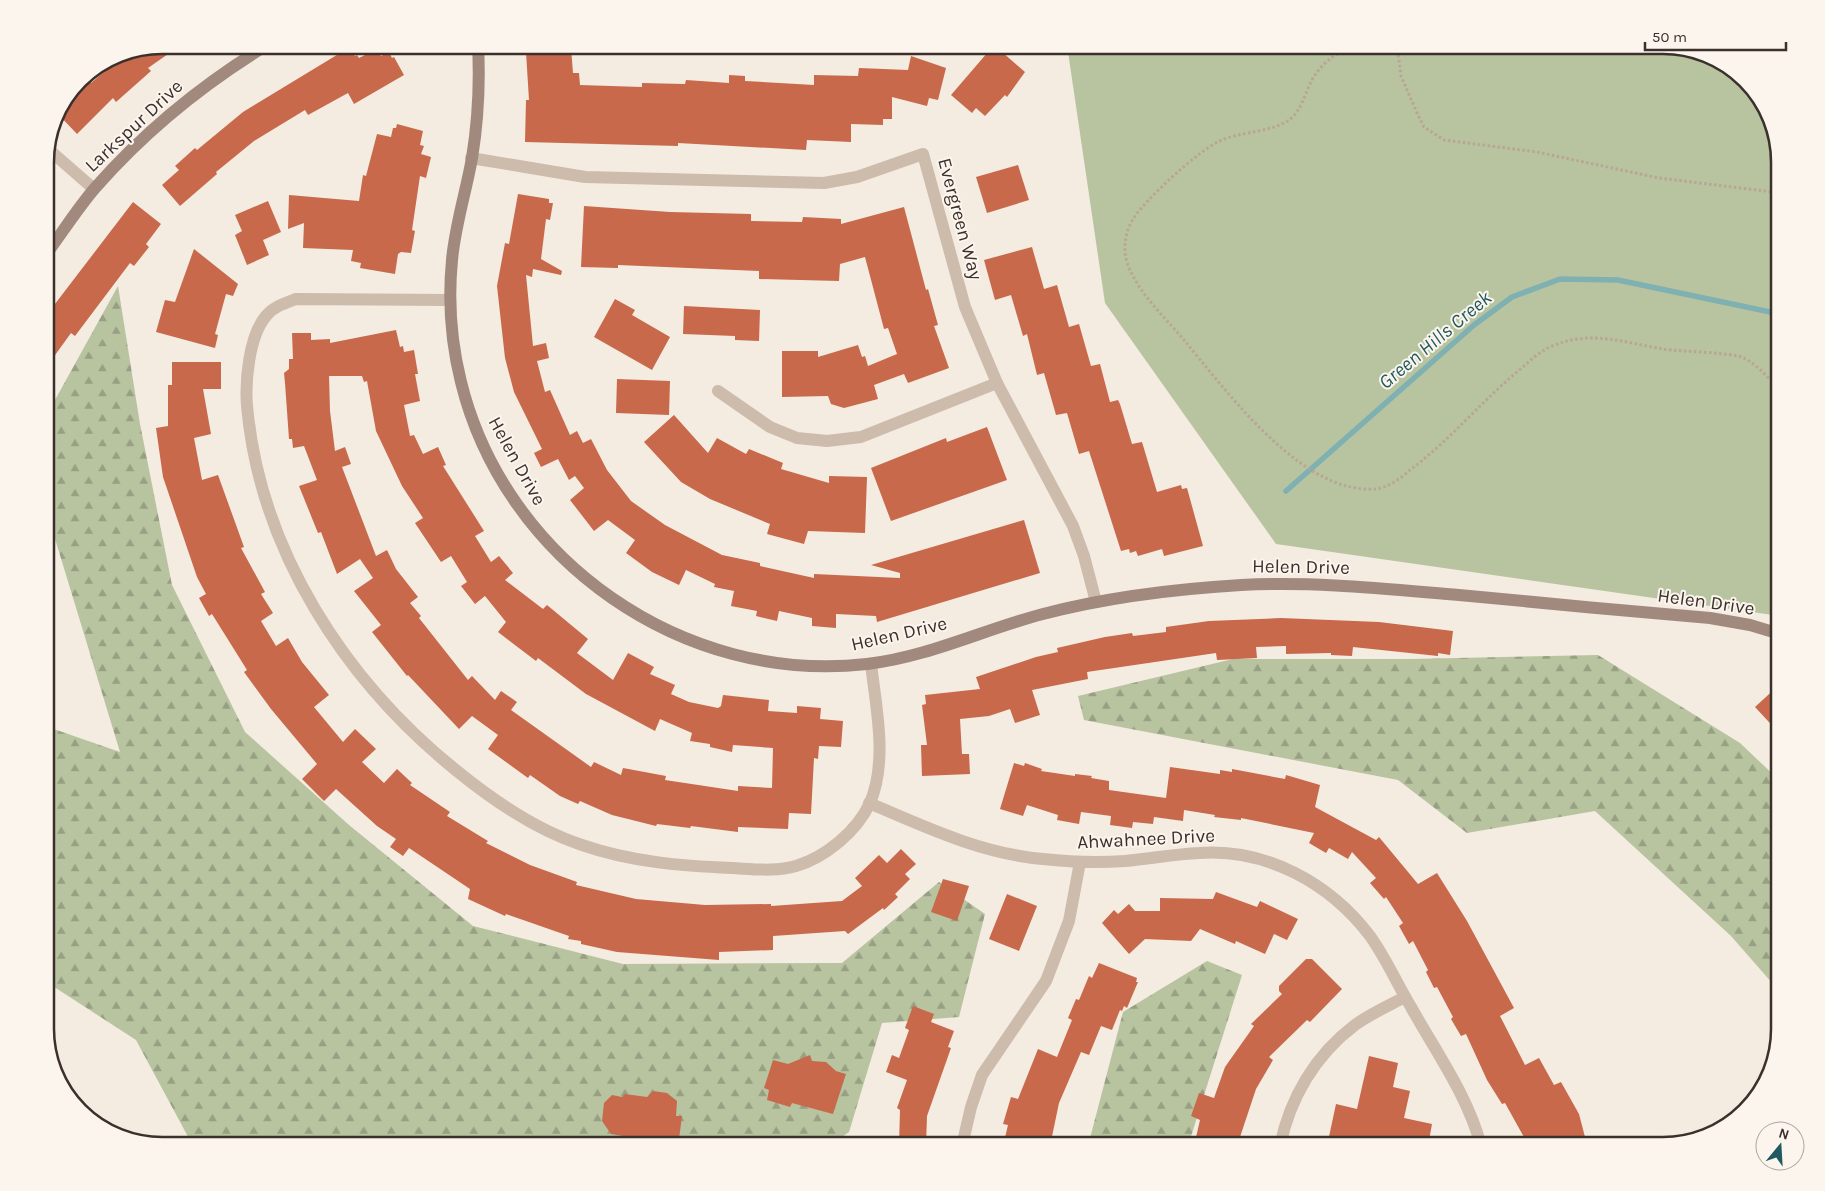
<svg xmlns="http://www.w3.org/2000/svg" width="1825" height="1191" viewBox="0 0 1825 1191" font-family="Karla,sans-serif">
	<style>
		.green { fill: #b8c4a0 }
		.forest { fill: url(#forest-firs) }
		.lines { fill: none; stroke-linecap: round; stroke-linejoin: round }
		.stream { stroke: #7fb0b2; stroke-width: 5.5 }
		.building { fill: #c8694b; fill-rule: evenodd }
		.path { stroke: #b9a596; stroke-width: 3; stroke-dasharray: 2.5 2.5; stroke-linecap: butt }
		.street { stroke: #cdbbac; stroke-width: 12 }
		.secondary { stroke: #a18a7d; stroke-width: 12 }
		.labels { text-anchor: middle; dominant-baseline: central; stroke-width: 4; stroke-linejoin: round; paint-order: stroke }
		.street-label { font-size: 19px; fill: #3b302b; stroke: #fbf5ee }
		.water-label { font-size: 20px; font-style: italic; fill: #1f5a5e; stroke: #fbf5ee }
		.rim { fill: none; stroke: #3b302b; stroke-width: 2.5 }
	</style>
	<defs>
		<pattern id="forest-firs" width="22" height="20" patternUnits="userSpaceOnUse" patternTransform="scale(1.25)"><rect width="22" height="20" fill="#b8c4a0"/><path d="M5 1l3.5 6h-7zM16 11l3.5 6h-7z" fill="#97a083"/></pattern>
	</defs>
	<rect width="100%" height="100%" fill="#f4ebe1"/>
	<polygon class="green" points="1067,45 1663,45 1728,65 1764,104 1780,162 1780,616 1276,544 1105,303"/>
	<g class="forest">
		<polygon points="118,286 140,424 172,585 245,732 349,825 473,926 623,964 842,963 939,882 985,914 959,1017 882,1023 849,1132 829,1146 193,1146 136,1040 45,981 45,726 120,752 45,506 45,418"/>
		<polygon points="1598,655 1740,743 1780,781 1780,992 1731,936 1595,811 1467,833 1398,780 1084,720 1078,696 1233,659 1412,659"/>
		<polygon points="1207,961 1242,975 1188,1146 1088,1146 1123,1012"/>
	</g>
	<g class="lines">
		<polyline class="stream" points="1286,491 1474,325 1512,297 1560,279 1618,280 1780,314"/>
	</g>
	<g class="building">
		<polygon points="162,45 181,45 148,68 151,71 116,102 113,98 77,134 57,113 76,85 79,88 88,80 91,83 127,52"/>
		<polygon points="994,45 1025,72 1007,97 1005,95 985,116 976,108 972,113 951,95"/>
		<polygon points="350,47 355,56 357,55 359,58 377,49 381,56 389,52 392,58 394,57 404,75 354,104 348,93 308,115 305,110 254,141 216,172 217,174 180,206 162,185 179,170 175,166 195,148 197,150 243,112"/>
		<polygon points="571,48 573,73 579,73 580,85 642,87 642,83 685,84 686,80 729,83 729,75 745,76 745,81 814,85 814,75 858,76 859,68 908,70 911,56 946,68 938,100 929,98 927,106 892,97 892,119 883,119 883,125 851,124 851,142 807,140 806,150 678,143 678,146 525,142 526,100 529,100 526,52"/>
		<polygon points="397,124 423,131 420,145 424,146 421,154 431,157 426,178 420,176 412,230 415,231 411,253 401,252 398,254 395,274 360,268 361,263 351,261 353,250 303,248 304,223 288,229 289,195 359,201 363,175 366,176 377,134 391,137 393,128 396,128"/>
		<polygon points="1018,165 1029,200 987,213 976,177"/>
		<polygon points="518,194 549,199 549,203 553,203 550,220 546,219 541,259 562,271 561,275 533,269 532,277 526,275 533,346 546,343 549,358 537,361 545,392 550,390 570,435 577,431 583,443 591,439 607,470 631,501 665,525 722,555 760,563 760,566 814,578 814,574 900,578 900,573 871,565 1024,520 1040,573 877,622 876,616 836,614 836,628 812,626 812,618 779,611 777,621 756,616 757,611 731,606 734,591 714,587 715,584 686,570 679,585 652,572 626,553 635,540 608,520 594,531 570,500 584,488 575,476 569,480 558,459 541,467 534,453 542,449 514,392 505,358 497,286 505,243 509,244"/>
		<polygon points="268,201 281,232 263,240 269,255 247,265 235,235 242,231 235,215"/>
		<polygon points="133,202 161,224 146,244 149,247 134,266 130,263 75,336 71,333 45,369 45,317"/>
		<polygon points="584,206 670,212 751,214 751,221 802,222 803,217 841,219 841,224 904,207 926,290 928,289 938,325 934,326 949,368 908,383 904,374 874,385 878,399 844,408 831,404 828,396 782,397 782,351 818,351 818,357 858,345 862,357 865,356 868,366 897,354 888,328 884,329 865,257 840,264 839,281 759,279 759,271 618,265 618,268 581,267"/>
		<polygon points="1032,247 1044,289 1057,285 1069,327 1079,324 1091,366 1100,364 1110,402 1118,400 1120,404 1132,444 1142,442 1157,492 1181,485 1182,489 1187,488 1203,546 1164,556 1162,549 1138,556 1136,551 1130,553 1129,549 1121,551 1089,451 1079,454 1067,413 1056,415 1044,373 1037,375 1027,334 1023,336 1011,295 995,300 984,260"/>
		<polygon points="194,249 238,284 233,296 226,294 215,334 218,335 215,348 156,332 165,300 175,302"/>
		<polygon points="615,299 635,310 632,315 670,337 652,370 594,337"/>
		<polygon points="684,306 760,310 759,341 735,340 735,336 683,334"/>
		<path d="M396 330 400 347 403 346 404 352 414 350 418 374H415L420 401 404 405 410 436 414 435 423 454 438 447 446 465 443 466 484 531 475 536 491 562 499 556 513 573 505 580 543 609 547 605 588 639 577 653 613 680 628 653 654 667 650 674 675 685 671 694 689 702 718 708 721 706 723 695 769 700 768 711 797 713V706L821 708 820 719 843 721 841 747 819 746 818 759 814 758 811 814 789 813 788 829 738 827V832L691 826 690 828 657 824 656 826 612 815 580 801 578 804 560 796 530 775 528 778 488 749 498 735 472 716 459 729 408 675 407 676 372 632 381 625 354 591 373 578 360 559 337 574 321 532 318 533 299 486 317 480 304 446 293 448 292 439H289L285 383 284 373 289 369V359H293L292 333H311V340L330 339V343ZM329 376H362L364 382 367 381 376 431 402 486 423 518 415 523 441 562 451 556 467 582 461 586 475 604 485 596 506 622 498 632 536 661 538 658 586 694 655 731 660 719 692 733 690 741 710 744V747L732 752 733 745 773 748 772 788 738 786V791L665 780 666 776 623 768 621 775 594 762 591 767 511 710 517 702 501 691 495 700 472 676 468 680 419 618 421 616 410 603 418 597 396 569 387 550 376 556 342 467 351 464 345 447 335 451 330 411Z"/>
		<polygon points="172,362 221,362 221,389 203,389 211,434 194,438 202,480 218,475 244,547 241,548 265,592 261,594 273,613 261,621 276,646 288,638 302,662 329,695 314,707 343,742 355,729 376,749 362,762 384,783 397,769 412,783 410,785 450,812 447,816 488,841 486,843 530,865 577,882 576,885 636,899 705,905 771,904 771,906 842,901 862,886 855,878 879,855 887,863 901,849 916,864 905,874 910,879 895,894 898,897 884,910 883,908 848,934 845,931 773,936 773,950 719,952 719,960 617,952 581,944 581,941 568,939 569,936 506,914 505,916 468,899 470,889 409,848 403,856 390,847 396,839 377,826 336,789 324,801 302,779 317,764 271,709 244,672 247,670 212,614 209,616 199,598 206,594 197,577 163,477 156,428 168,426 168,385 172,385"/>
		<polygon points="617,379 670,381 669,415 616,413"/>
		<polygon points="674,415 708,453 717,438 746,454 749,449 783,463 781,469 829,483 829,476 867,477 865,533 808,531 804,544 767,534 770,524 710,499 681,482 644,442"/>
		<polygon points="987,427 1007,480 891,521 871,468 946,438 947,442"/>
		<polygon points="1281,618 1379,622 1453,631 1450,655 1438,653 1438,656 1353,647 1352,656 1331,655 1331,653 1286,654 1286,646 1256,647 1257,658 1217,660 1216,653 1087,672 1088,679 1032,690 1040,715 1015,723 1010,709 989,716 960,719 962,754 969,754 970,774 922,776 921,745 927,745 922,705 926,704 925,695 980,689 976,677 1036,657 1058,652 1057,648 1105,637 1132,633 1133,636 1166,632 1166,627 1209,621"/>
		<polygon points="1780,684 1780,734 1755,707"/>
		<polygon points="1014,763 1024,766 1025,763 1042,769 1041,771 1075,776 1075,774 1092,776 1091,778 1109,781 1109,790 1166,798 1170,767 1220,774 1220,770 1232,772 1232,769 1285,779 1286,775 1320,785 1315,807 1376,840 1379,837 1418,884 1437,873 1467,921 1514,1008 1500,1016 1525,1065 1539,1058 1554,1085 1561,1082 1579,1114 1585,1137 1573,1141 1574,1146 1529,1146 1505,1103 1502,1104 1487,1080 1466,1034 1461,1036 1451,1019 1453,1017 1437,987 1434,988 1426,972 1428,970 1413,941 1409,944 1399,926 1403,923 1386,897 1384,899 1370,883 1376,878 1352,852 1348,859 1329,848 1326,853 1309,843 1314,833 1241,818 1241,820 1214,817 1215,815 1184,810 1183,821 1154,817 1153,824 1133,822 1132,828 1110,825 1111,816 1081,812 1079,824 1057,820 1058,815 1027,805 1023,816 1000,809"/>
		<polygon points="943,879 969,886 957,921 931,912"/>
		<polygon points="1216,892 1257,907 1260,901 1298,919 1287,940 1274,934 1265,954 1236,941 1235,944 1200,929 1191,941 1145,939 1129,954 1102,923 1114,910 1118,914 1129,904 1135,911 1160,911 1160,898 1213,899"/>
		<polygon points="1007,894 1037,906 1019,951 989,939"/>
		<polygon points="1306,959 1312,959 1342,989 1310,1022 1307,1020 1269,1057 1273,1060 1256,1089 1237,1146 1194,1146 1200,1120 1191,1116 1199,1093 1214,1098 1225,1067 1254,1026 1251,1024 1282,994 1279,991 1279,986"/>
		<polygon points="1099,963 1137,978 1136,982 1138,982 1127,1008 1124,1006 1122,1011 1120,1010 1112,1030 1101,1026 1089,1055 1081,1052 1059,1103 1050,1146 1003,1146 1008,1125 1003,1124 1011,1097 1018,1099 1038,1049 1057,1057 1072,1020 1068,1018 1076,999 1079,1000 1089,976 1092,978"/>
		<polygon points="913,1006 934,1014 931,1022 954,1031 948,1047 951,1048 927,1116 926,1146 899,1146 900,1110 897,1108 907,1080 886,1072 892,1055 899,1058 909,1030 905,1028"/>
		<polygon points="810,1055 812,1061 826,1062 836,1071 846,1074 833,1114 792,1103 790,1107 767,1100 769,1090 764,1088 773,1060 788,1064"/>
		<polygon points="1369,1056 1398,1063 1393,1087 1410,1091 1404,1118 1432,1124 1428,1146 1327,1146 1336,1104 1357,1109"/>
		<polygon points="653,1091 667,1093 677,1101 676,1116 682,1116 679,1139 666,1138 664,1146 641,1146 641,1139 611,1134 602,1121 604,1103 612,1095 622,1097 625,1094 647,1097"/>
	</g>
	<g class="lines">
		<g class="path">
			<path d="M1356 45C1338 51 1321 63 1312 80 1305 93 1301 112 1289 120 1269 133 1243 131 1222 140 1202 147 1142 202 1132 221 1122 239 1123 259 1133 276 1145 299 1167 320 1184 340 1224 388 1283 468 1346 486 1354 488 1367 490 1375 489 1388 488 1401 478 1410 470 1449 441 1480 403 1517 372 1529 362 1540 350 1555 345 1592 330 1626 343 1663 349 1682 352 1731 352 1744 358 1758 365 1768 379 1780 388"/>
			<polyline points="1397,45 1401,76 1417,113 1424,127 1444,140 1537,152 1659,178 1773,192 1780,197"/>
		</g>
		<g class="street">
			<polyline points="47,148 94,189"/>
			<polyline points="471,158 585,177 824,183 857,177 923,154 965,307 997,383 1073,526 1084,556 1096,602"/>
			<path d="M450 300 296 299C285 303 273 307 266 316 249 336 245 381 247 406 260 551 346 682 457 771 495 802 536 830 582 845 631 862 682 866 732 868 753 869 776 872 796 866 826 857 857 831 870 803 888 760 876 708 871 664"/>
			<polyline points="718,391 770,427 797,438 827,441 861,437 997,383"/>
			<path d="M869 803C925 827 982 854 1043 859 1070 862 1098 863 1125 861 1150 859 1174 854 1199 853 1266 848 1330 883 1370 936 1386 958 1397 984 1411 1007 1436 1052 1468 1096 1481 1146"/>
			<polyline points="962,1146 971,1107 982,1075 1046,981 1069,921 1080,862"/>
			<path d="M1280 1146C1290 1098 1315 1055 1355 1025 1370 1014 1388 1006 1405 997"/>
		</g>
		<g class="secondary">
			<path d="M478 45C480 83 478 121 472 158 466 192 455 226 452 260 448 301 451 342 461 382 505 561 684 685 867 664 928 657 985 629 1043 614 1108 597 1174 589 1241 585 1314 581 1387 589 1459 595 1543 603 1626 611 1710 618L1750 625 1780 634"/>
			<path d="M45 256C62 233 77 209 95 188 145 131 203 84 267 45"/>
		</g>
	</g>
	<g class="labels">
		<g class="street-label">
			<text transform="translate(134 126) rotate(-43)">Larkspur Drive</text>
			<text transform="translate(960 219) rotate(75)">Evergreen Way</text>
			<text transform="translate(517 461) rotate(61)">Helen Drive</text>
			<text transform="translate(1301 567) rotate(1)">Helen Drive</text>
			<text transform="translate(1706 602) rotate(8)">Helen Drive</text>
			<text transform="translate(899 634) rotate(-13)">Helen Drive</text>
			<text transform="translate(1146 839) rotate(-3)">Ahwahnee Drive</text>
		</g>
		<g class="water-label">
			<text transform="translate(1435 340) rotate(-40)">Green Hills Creek</text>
		</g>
	</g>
	<path d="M0 0H1825V1191H0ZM162 54H1663A108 108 0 0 1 1771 162V1029A108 108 0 0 1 1663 1137H162A108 108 0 0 1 54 1029V162A108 108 0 0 1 162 54Z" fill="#fbf5ee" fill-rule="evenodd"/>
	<path class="rim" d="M162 54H1663A108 108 0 0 1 1771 162V1029A108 108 0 0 1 1663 1137H162A108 108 0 0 1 54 1029V162A108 108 0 0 1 162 54Z"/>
	<g transform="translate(1780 1146) rotate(18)"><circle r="24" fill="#fbf5ee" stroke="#aea6a0"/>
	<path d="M0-4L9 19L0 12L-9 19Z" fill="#1f5a5e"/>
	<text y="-8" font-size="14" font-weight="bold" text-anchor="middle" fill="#3b302b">N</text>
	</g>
	<path d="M1645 42v8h141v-8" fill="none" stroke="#3b302b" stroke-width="2.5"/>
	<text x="1652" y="42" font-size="15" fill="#3b302b" stroke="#fbf5ee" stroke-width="4" paint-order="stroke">50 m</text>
</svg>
